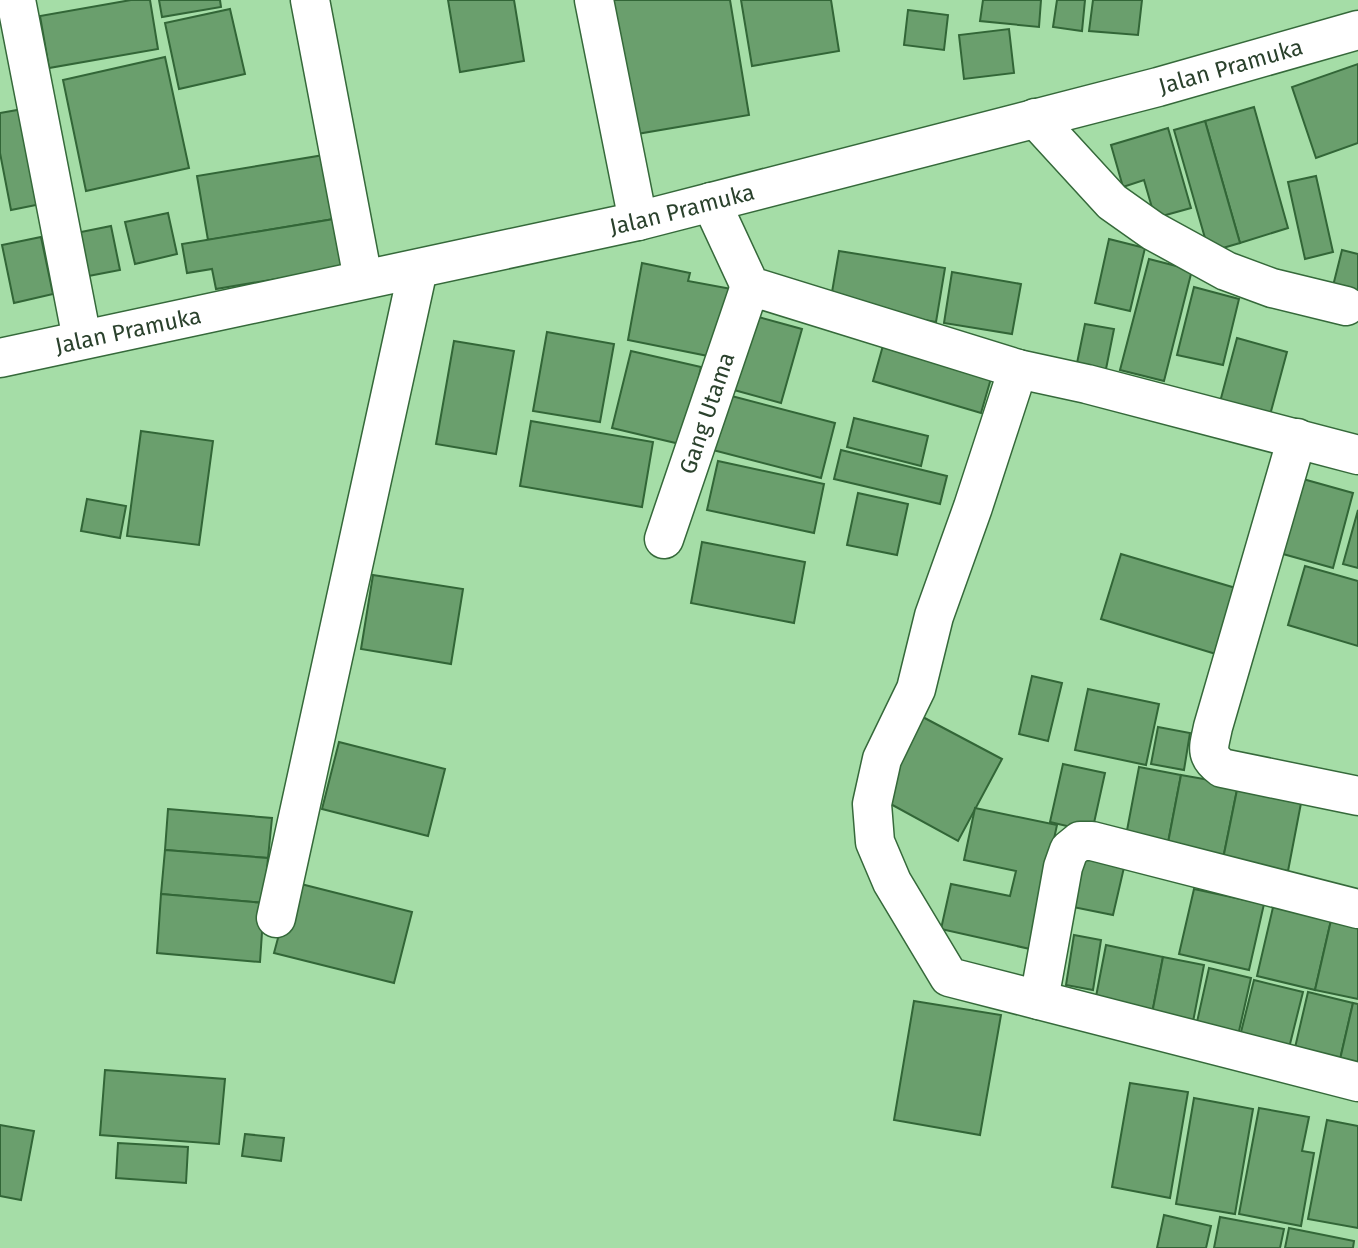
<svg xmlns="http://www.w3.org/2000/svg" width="1358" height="1248" viewBox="0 0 1358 1248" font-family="'Fira Sans',sans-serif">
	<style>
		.building { fill: #6a9f6d; stroke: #326637; stroke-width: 2 }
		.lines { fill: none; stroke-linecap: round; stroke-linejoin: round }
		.street-casing { stroke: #35693a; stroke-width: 41 }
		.primary-casing { stroke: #35693a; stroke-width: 41 }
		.street { stroke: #fff; stroke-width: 38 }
		.primary { stroke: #fff; stroke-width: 38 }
		.labels { text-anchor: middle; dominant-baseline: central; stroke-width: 5; stroke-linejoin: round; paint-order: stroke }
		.street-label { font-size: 23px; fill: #2a412c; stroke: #b1eab4 }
	</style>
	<rect width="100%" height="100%" fill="#a5dda7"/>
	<g class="building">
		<polygon points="131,0 150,0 158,49 49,68 40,16"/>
		<polygon points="159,0 220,0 221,7 162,17"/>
		<polygon points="448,0 514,0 524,61 460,72"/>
		<polygon points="610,0 730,0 749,115 631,135"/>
		<polygon points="741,0 831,0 839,51 752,66"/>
		<polygon points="983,0 1041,0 1039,27 980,21"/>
		<polygon points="1057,0 1085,0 1082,31 1053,27"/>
		<polygon points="1093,0 1142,0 1138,35 1089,31"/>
		<polygon points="230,9 245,74 179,89 165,23"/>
		<polygon points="908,10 948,15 944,50 904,45"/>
		<polygon points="1009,29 1014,73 964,79 959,35"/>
		<polygon points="165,57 189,168 86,191 63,80"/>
		<polygon points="1358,64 1358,143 1316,158 1292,87"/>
		<polygon points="1254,107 1288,228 1240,243 1205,121"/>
		<polygon points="23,109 41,204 11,210 0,153 0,113"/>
		<polygon points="1205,121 1240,243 1209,252 1174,130"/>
		<polygon points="1168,128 1191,208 1155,218 1144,180 1123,187 1111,145"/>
		<polygon points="330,154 340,218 208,240 197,176"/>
		<polygon points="1316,176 1333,252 1305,259 1288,182"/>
		<polygon points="168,213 177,254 135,264 125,222"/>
		<polygon points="340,218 348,267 216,289 212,269 187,273 182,244"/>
		<polygon points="111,226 120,270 78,278 71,234"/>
		<polygon points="41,237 53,294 14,303 2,245"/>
		<polygon points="1109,239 1145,248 1130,311 1095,303"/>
		<polygon points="1342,250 1358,254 1358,300 1331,294"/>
		<polygon points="839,251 945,268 936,322 830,304"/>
		<polygon points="1149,259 1192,270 1164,381 1120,370"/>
		<polygon points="642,263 690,273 688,281 737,290 723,359 628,340"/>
		<polygon points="952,272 1021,284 1012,334 944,323"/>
		<polygon points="1194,287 1239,299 1223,365 1177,355"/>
		<polygon points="755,316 802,329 781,403 734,390"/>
		<polygon points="1085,324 1114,329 1105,374 1076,368"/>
		<polygon points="547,332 614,344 600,422 533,411"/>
		<polygon points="1237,338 1287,352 1270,415 1220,402"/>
		<polygon points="454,341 514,351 496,454 436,444"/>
		<polygon points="884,342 992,375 981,413 873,381"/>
		<polygon points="631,351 701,367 684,445 612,428"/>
		<polygon points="724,394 835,423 821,478 709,449"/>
		<polygon points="854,418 928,436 921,466 847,447"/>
		<polygon points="531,421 653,442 642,507 520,486"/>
		<polygon points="141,431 213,441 199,545 127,536"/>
		<polygon points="841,450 947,476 940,504 834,479"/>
		<polygon points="718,461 824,484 814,533 707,510"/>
		<polygon points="1303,479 1353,493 1333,568 1283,554"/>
		<polygon points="858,493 908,504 897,555 847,545"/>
		<polygon points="87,499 126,506 120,538 81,531"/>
		<polygon points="1358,510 1358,568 1343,564"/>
		<polygon points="702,542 805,562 794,623 691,603"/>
		<polygon points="1121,554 1239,589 1219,655 1101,619"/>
		<polygon points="1305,566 1358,581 1358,646 1288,625"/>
		<polygon points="373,575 463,589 451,664 361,649"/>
		<polygon points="1032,676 1062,683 1048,741 1019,734"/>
		<polygon points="1088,689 1159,704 1146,765 1075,750"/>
		<polygon points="919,715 1002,759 958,841 876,796"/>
		<polygon points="1158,727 1190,733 1184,770 1151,764"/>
		<polygon points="339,742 445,769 428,836 322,809"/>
		<polygon points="1063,764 1105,773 1092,832 1050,822"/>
		<polygon points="1139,767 1181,775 1167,848 1125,841"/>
		<polygon points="1181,775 1238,785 1223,859 1167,848"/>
		<polygon points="1238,785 1302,798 1288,871 1223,859"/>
		<polygon points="975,808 1057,825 1030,949 941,929 951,884 1010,896 1016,871 964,860"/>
		<polygon points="168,809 272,818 268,858 165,850"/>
		<polygon points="165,850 268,858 264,903 161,894"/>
		<polygon points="1084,855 1125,863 1113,915 1073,907"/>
		<polygon points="293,882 412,912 394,983 274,953"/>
		<polygon points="1194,889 1264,904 1249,970 1179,954"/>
		<polygon points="161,894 264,903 260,962 157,953"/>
		<polygon points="1274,903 1332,916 1315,990 1257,976"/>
		<polygon points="1332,916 1358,922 1358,999 1315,990"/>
		<polygon points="1074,935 1101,940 1093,990 1066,985"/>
		<polygon points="1106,945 1163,957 1150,1024 1093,1012"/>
		<polygon points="1163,957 1204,965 1191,1032 1150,1024"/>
		<polygon points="1209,968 1251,978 1237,1040 1195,1031"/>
		<polygon points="1254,980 1303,992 1289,1048 1240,1036"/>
		<polygon points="1308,992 1353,1003 1339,1064 1294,1052"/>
		<polygon points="914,1001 1001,1015 980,1135 894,1120"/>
		<polygon points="1353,1003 1358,1004 1358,1068 1339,1064"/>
		<polygon points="105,1070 225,1079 219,1144 100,1135"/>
		<polygon points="1130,1083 1188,1092 1170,1198 1112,1187"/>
		<polygon points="1194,1098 1253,1109 1235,1214 1176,1204"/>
		<polygon points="1259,1108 1309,1117 1302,1151 1314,1153 1301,1226 1239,1214"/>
		<polygon points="1327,1120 1358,1126 1358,1228 1308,1219"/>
		<polygon points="0,1125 34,1131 21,1200 0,1196"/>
		<polygon points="245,1134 284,1138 281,1161 242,1156"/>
		<polygon points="118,1143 188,1147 186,1183 116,1178"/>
		<polygon points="1164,1215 1211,1226 1206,1248 1157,1248"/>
		<polygon points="1220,1217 1284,1229 1280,1248 1214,1248"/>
		<polygon points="1289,1228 1354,1241 1353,1248 1285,1248"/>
	</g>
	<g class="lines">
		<g class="street-casing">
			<g id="street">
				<polyline points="16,0 82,339"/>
				<polyline points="310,0 363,279"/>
				<polyline points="594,0 638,221"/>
				<polyline points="1035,118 1112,202 1153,231 1226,271 1272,288 1346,306"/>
				<polyline points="711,202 750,286 1018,369 1087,384 1358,455"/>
				<polyline points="1018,369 973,507 934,616 916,689 882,759 872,804 875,842 892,882 949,977 1358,1082"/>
				<path d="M1297 438 1213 727C1209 747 1204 755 1222 768L1358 796"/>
				<path id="s1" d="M664 539 750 286"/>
				<polyline points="276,918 418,269"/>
				<polyline points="1039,1000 1063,867 1069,850 1080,841 1092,841 1358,909"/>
			</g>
		</g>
		<g class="primary-casing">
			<g id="primary">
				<path id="s2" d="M0 358 638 221 1158 87 1358 30"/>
			</g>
		</g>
		<use href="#street" class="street"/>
		<use href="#primary" class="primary"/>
	</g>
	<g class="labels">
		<g class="street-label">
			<text stroke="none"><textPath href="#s2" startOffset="1265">Jalan Pramuka</textPath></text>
			<text stroke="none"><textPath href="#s2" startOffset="698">Jalan Pramuka</textPath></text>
			<text stroke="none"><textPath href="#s2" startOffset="131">Jalan Pramuka</textPath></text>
			<text stroke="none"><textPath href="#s1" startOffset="133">Gang Utama</textPath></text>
		</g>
	</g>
</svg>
